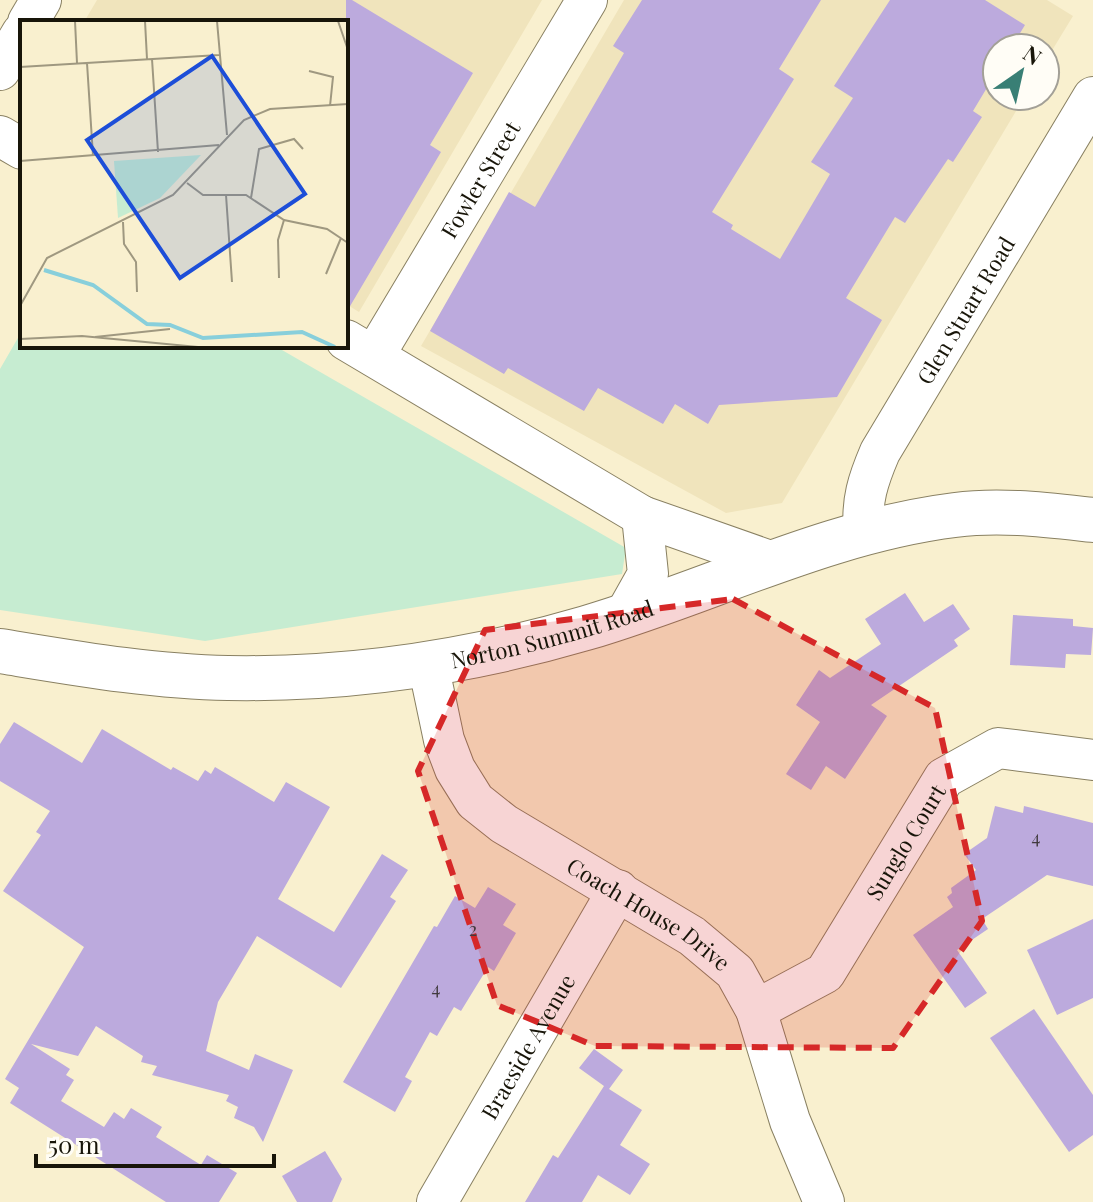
<svg xmlns="http://www.w3.org/2000/svg" width="1093" height="1202" viewBox="0 0 1093 1202" font-family="'Playfair Display',serif">
	<style>
		.built { fill: #f0e4bc }
		.green { fill: #c6ecd1 }
		.building { fill: #bcaadd }
		.lines { fill: none; stroke-linecap: round; stroke-linejoin: round }
		.minor-casing { stroke: #898062; stroke-width: 42 }
		.major-casing { stroke: #898062; stroke-width: 46 }
		.minor { stroke: #fff; stroke-width: 40 }
		.major { stroke: #fff; stroke-width: 44 }
		.marked { fill: #d62828; fill-opacity: 0.2; stroke: #d62828; stroke-width: 6; stroke-dasharray: 16 10; stroke-linejoin: round }
		.labels { text-anchor: middle; dominant-baseline: central; stroke-width: 7; stroke-linejoin: round; paint-order: stroke }
		.number-label { font-size: 18px; fill: #413a3e }
		.street-label { font-size: 22px; fill: #181509; stroke: #fffdf6 }
		.inset-river { fill: none; stroke: #88cfdb; stroke-width: 4 }
		.inset-road { fill: none; stroke: #9f9880; stroke-width: 2 }
		.view { fill: #1d4ed8; fill-opacity: 0.15; stroke: #1d4ed8; stroke-width: 4 }
		.inset-edge { fill: none; stroke: #181509; stroke-width: 4 }
	</style>
	<rect width="100%" height="100%" fill="#f9f0cf"/>
	<g class="built">
		<polygon points="97,0 542,0 359,312 346,304 346,22 84,22"/>
		<polygon points="624,0 1047,0 1073,16 1045,62 1045,48 997,48 997,96 1025,96 782,503 726,513 421,346"/>
	</g>
	<polygon class="green" points="22,331 22,346 275,346 626,548 622,574 205,641 0,610 0,369"/>
	<g class="building">
		<polygon points="346,0 352,0 473,73 430,145 441,152 346,313"/>
		<polygon points="642,0 821,0 779,69 794,79 712,212 733,225 731,229 780,259 830,174 811,162 853,98 834,86 890,0 985,0 1025,25 1011,48 997,48 997,71 973,111 982,117 953,162 948,159 905,223 895,217 846,298 882,320 837,397 719,405 708,424 675,404 663,424 598,388 584,411 508,368 504,374 430,331 509,192 535,207 624,53 613,46"/>
		<polygon points="905,593 924,622 953,604 970,629 954,640 958,646 871,705 887,716 845,779 826,766 811,790 786,774 820,722 796,705 819,670 830,678 881,644 865,619"/>
		<polygon points="1013,615 1073,619 1073,626 1093,628 1091,655 1066,654 1065,668 1010,665"/>
		<polygon points="14,722 82,763 102,729 171,770 173,767 198,781 205,770 211,774 215,767 274,802 286,782 330,807 278,899 334,932 382,854 408,870 390,897 396,901 341,988 257,936 218,1002 206,1051 249,1070 255,1054 293,1070 263,1142 254,1127 234,1118 238,1107 226,1101 229,1095 152,1075 157,1066 141,1062 143,1056 96,1026 78,1056 31,1044 70,1069 66,1075 74,1080 61,1101 104,1127 114,1112 124,1119 131,1108 162,1127 156,1137 201,1165 207,1155 237,1173 219,1202 166,1202 10,1103 19,1088 5,1079 84,947 3,891 41,835 36,832 50,811 0,781 0,744"/>
		<polygon points="995,806 1023,813 1024,806 1093,823 1093,886 1047,875 982,919 988,929 957,950 987,993 965,1008 913,935 953,907 947,897 952,893 951,888 976,870 964,854 987,838"/>
		<polygon points="488,887 516,904 503,925 516,933 494,971 488,967 461,1011 454,1007 437,1036 430,1032 405,1077 412,1081 395,1112 343,1082 434,926 437,927 455,896 475,908"/>
		<polygon points="1093,919 1093,998 1057,1015 1027,950"/>
		<polygon points="1034,1009 1093,1095 1093,1135 1069,1152 990,1038"/>
		<polygon points="594,1049 623,1070 609,1089 642,1110 620,1145 650,1164 630,1195 598,1175 582,1202 525,1202 553,1155 558,1158 604,1086 579,1068"/>
		<polygon points="325,1151 342,1179 332,1202 297,1202 282,1176"/>
	</g>
	<g class="lines">
		<g class="minor-casing">
			<g id="minor">
				<polyline points="28,22 41,0"/>
				<polyline points="0,70 22,33"/>
				<polyline points="0,136 22,149"/>
				<polyline points="346,340 642,516 773,562"/>
				<path id="s1" d="M374 356 587 0"/>
				<path id="s2" d="M864 532C861 501 868 480 880 452L1093 97"/>
				<polyline points="625,615 648,574 642,516"/>
				<path id="s3" d="M428 664 444 740 455 769 475 801 504 824 692 936 735 972 756 1010 790 1121 824 1202"/>
				<path id="s4" d="M756 1010 825 973 944 778 998 748 1093 760"/>
				<path id="s5" d="M437 1202 618 890"/>
			</g>
		</g>
		<g class="major-casing">
			<g id="major">
				<path id="s6" d="M0 651C74 663 153 677 228 678 348 680 470 662 586 628 709 592 826 531 955 515 1001 509 1047 515 1093 520"/>
			</g>
		</g>
		<use href="#minor" class="minor"/>
		<use href="#major" class="major"/>
	</g>
	<path class="marked" d="M733 599 935 708 982 921 893 1048 595 1046 497 1005 418 771 485 630Z"/>
	<g class="labels">
		<g class="number-label">
			<text x="1036" y="837">4</text>
			<text x="473" y="929">2</text>
			<text x="436" y="988">4</text>
		</g>
		<g class="street-label">
			<text stroke="none"><textPath href="#s1" startOffset="206">Fowler Street</textPath></text>
			<text stroke="none"><textPath href="#s2" startOffset="248">Glen Stuart Road</textPath></text>
			<text stroke="none"><textPath href="#s6" startOffset="558">Norton Summit Road</textPath></text>
			<text stroke="none"><textPath href="#s4" startOffset="232">Sunglo Court</textPath></text>
			<text stroke="none"><textPath href="#s3" startOffset="354">Coach House Drive</textPath></text>
			<text stroke="none"><textPath href="#s5" startOffset="180">Braeside Avenue</textPath></text>
		</g>
	</g>
	<g transform="translate(20 20)">
		<rect width="328" height="328" fill="#f9f0cf"/>
		<path d="M181 135 140 178 98 198 94 141Z" fill="#c6ecd1"/>
		<path class="inset-river" d="M24 250 73 265 127 304 150 305 183 318 282 312 315 327"/>
		<path class="inset-road" d="M55 1 57 43M125 1 127 39M197 1 207 115M318 1 328 30M132 39 138 132M67 43 73 136M0 47 199 35M289 51 313 57 310 86M0 141 199 125M167 163 183 175H226L264 200 307 209 328 223M206 175 212 262M231 178 239 129 274 119 283 129M103 202 104 224 116 242 117 272M306 254 321 218M259 258 258 220 264 200M0 286 27 238 153 175 224 100 250 89 328 84M75 317 150 309M0 319 62 316 178 327"/>
		<path class="view" d="M192 36 285 174 160 258 67 120Z"/>
		<rect width="328" height="328" class="inset-edge"/>
	</g>
	<g transform="translate(1021 72) rotate(34)"><circle r="38" fill="#fffdf6" stroke="#a3a097" stroke-width="2"/>
	<path d="M0-6L14 30L0 20L-14 30Z" fill="#397f75"/>
	<text y="-12" font-size="22" font-weight="bold" text-anchor="middle" fill="#181509">N</text>
	</g>
	<path d="M36 1154v12h238v-12" fill="none" stroke="#181509" stroke-width="4"/>
	<text x="48" y="1154" font-size="24" fill="#181509" stroke="#fffdf6" stroke-width="6" paint-order="stroke">50 m</text>
</svg>
